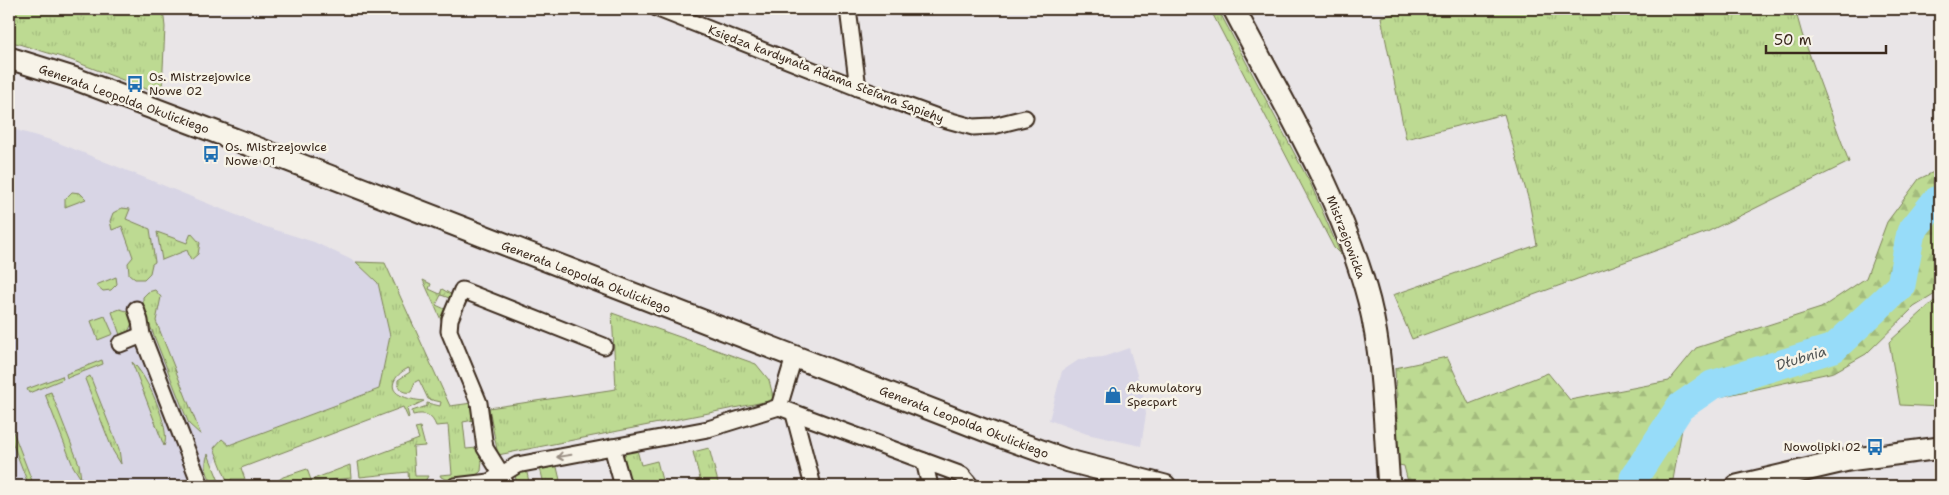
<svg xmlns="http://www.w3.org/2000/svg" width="1949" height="495" viewBox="0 0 1949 495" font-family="'Shantell Sans',sans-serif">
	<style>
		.built { fill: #d8d5e5 }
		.grass { fill: url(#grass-tufts); stroke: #7c8258 }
		.forest { fill: url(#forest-firs); stroke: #7c8258 }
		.pitch { fill: #bdda92; stroke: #7c8258 }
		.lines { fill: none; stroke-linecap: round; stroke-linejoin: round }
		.river { stroke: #97dcf9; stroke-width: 29 }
		.street-casing { stroke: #3b2a1e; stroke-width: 19 }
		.secondary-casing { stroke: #3b2a1e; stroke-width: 25 }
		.street { stroke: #f7f3e8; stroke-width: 15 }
		.secondary { stroke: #f7f3e8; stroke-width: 21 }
		.oneway { stroke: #998e83 }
		.labels { text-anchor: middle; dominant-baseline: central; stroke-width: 5; stroke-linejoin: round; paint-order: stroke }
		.street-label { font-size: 12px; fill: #3b2a1e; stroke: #f7f3e8 }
		.poi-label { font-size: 12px; fill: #3b2a1e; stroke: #f7f3e8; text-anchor: start }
		.water-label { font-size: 14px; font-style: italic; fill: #525655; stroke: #f7f3e8 }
	</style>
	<defs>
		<pattern id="grass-tufts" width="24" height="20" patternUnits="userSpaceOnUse" patternTransform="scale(1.25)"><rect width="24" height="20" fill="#bdda92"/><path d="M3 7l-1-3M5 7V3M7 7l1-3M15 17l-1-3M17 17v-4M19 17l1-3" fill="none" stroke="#a3bb7d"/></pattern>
		<pattern id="forest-firs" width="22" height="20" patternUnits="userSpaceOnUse" patternTransform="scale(1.25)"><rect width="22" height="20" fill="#bdda92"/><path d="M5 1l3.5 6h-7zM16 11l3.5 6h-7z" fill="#a3bb7d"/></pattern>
	</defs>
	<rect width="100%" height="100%" fill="#e9e5e7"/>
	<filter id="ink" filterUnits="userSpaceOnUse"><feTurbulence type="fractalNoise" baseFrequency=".02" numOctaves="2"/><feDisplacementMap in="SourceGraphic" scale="10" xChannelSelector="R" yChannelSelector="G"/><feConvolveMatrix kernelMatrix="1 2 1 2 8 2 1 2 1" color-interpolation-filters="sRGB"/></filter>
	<g filter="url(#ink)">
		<g class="built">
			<polygon points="9,128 54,141 263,226 314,242 356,262 378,283 390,336 379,389 229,445 195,486 9,486"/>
			<polygon points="1129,348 1143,395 1146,414 1141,446 1087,434 1049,420 1062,371 1080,359 1103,357"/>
		</g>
		<g class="grass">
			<polygon points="9,9 163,9 165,27 162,89 154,92 71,60 9,41"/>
			<polygon points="1210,9 1218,9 1311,185 1341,255 1334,248"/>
			<polygon points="1411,9 1795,9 1802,34 1849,162 1707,232 1412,339 1393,295 1537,245 1529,201 1504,114 1406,139 1381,17"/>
			<polygon points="72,192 80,193 86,199 65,207 65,199"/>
			<polygon points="122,208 130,209 126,219 150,229 155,262 152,264 150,273 144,279 135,279 129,274 128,263 133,257 122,226 112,230 110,221 113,213"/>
			<polygon points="157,232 187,243 191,233 200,243 198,254 191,260 187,250 162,260"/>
			<path d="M356 262 385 263 450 406 472 403 474 420 463 422 466 449 477 448 482 460 481 471C475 479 449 483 441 477L440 475 452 474 448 425 436 426C432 415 425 412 413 415L412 411 427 406V403L440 406 441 402 428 399 419 380 415 382 411 392C402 394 397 388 398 380L410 372 409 368C398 372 385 387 400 395 407 399 416 400 424 401L407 409 409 417 408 418 403 407 241 468 245 479H231L234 486H229L214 448 222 439 229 445 379 389 390 336 378 283Z"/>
			<polygon points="116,277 117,284 111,290 103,291 96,285"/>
			<polygon points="423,280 431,284 429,289 440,294 442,289 452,295 452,299 441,295 436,305 447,310 442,322"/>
			<polygon points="155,290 161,297 156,321 201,435 189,424 143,308 143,297 148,292"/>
			<polygon points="120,309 130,312 133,321 128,332 120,335 112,312"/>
			<polygon points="612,313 756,364 769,380 774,400 498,455 489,408 616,389"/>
			<polygon points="105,316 113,334 98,340 91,321"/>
			<polygon points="102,360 103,364 67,378 66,374"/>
			<path d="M132 362C146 373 172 430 164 446Z"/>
			<polygon points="62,376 63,379 29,393 27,389"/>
			<polygon points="90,376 119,449 121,464 113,451 85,379"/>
			<polygon points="51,392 79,464 81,479 73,466 45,394"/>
			<polygon points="9,421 34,486 29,486 9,434"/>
			<polygon points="420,427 425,446 413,447 415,476 428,476 424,483 409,485 408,472 360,477 358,462 419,439 415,428"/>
			<polygon points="709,448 719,486 696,486 695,481 700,479 693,452"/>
			<polygon points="637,450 641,465 657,461 663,484 629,486 623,457 628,451"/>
			<path d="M208 454 221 486H216C207 478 203 465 208 454Z"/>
			<polygon points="556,463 560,480 544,484 540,468"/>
			<polygon points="350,465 351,478 270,486 283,477 307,469 311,480"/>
			<polygon points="524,471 527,473 530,486 517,486 515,475"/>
		</g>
		<polygon class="forest" points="1940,169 1940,291 1914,307 1866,354 1834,372 1701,401 1683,423 1673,480 1614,486 1409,486 1404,466 1399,465 1395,368 1447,357 1469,404 1548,373 1570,400 1669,381 1696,348 1821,308 1866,278 1887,222 1919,179"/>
		<polygon class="pitch" points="1940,299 1940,407 1900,405 1889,342 1933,302"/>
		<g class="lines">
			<polyline class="river" points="1634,486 1634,478 1680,407 1712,385 1834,348 1901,285 1911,232 1935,202 1940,199"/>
			<g class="street-casing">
				<g id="street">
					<polyline points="658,9 858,88 940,118 973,127 993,126 1025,118"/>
					<polyline points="848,9 858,88"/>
					<polyline points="136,309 140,321 142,335"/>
					<polyline points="120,344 142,335 201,486"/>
					<polyline points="779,407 794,357"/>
					<polyline points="794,414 813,486"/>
					<polyline points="612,447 623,486"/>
					<polyline points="455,486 489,482 517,465 708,429 779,407 924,461"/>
					<polyline points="506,486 502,475 485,448 479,403 449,331 450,319 462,290 604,346"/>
					<polyline points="930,486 924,461 962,475 971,486"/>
				</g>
			</g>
			<g class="secondary-casing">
				<g id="secondary">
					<path d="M1234 9C1283 103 1342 198 1369 301 1384 361 1384 425 1389 486"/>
					<polyline points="9,58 73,78 213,131 1002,437 1069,461 1165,486"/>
					<polyline points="1737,486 1848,460 1940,448"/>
				</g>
			</g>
			<use href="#street" class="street"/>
			<use href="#secondary" class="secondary"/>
		</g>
		<defs><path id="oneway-shaft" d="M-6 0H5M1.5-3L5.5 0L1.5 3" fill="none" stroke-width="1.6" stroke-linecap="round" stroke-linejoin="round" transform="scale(1.25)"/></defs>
		<use class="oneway" href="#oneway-shaft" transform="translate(564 456) rotate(171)"/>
	</g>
	<defs>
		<g id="bus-bare" transform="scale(1.35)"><path d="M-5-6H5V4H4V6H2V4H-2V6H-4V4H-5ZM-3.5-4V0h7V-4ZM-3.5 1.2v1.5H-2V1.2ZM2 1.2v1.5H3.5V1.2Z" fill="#1f6fb2" stroke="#f7f3e8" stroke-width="2.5" paint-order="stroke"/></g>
		<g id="shop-bare" transform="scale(1.35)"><path d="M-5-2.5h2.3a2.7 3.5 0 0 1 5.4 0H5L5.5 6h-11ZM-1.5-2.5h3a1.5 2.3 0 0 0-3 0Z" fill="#1f6fb2" stroke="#f7f3e8" stroke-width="2.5" paint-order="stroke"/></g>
	</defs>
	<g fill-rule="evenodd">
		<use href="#bus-bare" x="135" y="84"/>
		<use href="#bus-bare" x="211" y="154"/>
		<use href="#shop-bare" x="1113" y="395"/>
		<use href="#bus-bare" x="1875" y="447"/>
	</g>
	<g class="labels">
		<g class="street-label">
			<text transform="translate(826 74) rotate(21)">Księdza kardynała Adama Stefana Sapiehy</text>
			<text transform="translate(124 99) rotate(20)">Generała Leopolda Okulickiego</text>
			<text transform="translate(1346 237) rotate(69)">Mistrzejowicka</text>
			<text transform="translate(586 277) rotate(21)">Generała Leopolda Okulickiego</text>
			<text transform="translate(964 422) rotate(21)">Generała Leopolda Okulickiego</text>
		</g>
		<g class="poi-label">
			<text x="149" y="77">Os. Mistrzejowice<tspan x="149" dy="14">Nowe 02</tspan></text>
			<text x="225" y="147">Os. Mistrzejowice<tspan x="225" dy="14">Nowe 01</tspan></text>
			<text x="1127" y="388">Akumulatory<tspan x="1127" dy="14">Specpart</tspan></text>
			<text x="1861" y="447" text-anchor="end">Nowolipki 02</text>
		</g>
		<g class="water-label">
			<text transform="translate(1801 358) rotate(-17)">Dłubnia</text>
		</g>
	</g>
	<rect width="1949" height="495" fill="none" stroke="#f7f3e8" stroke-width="30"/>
	<rect x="15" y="15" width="1919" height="465" fill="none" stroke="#3b2a1e" stroke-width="2" filter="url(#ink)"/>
	<path d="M1766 45v8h120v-8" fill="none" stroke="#3b2a1e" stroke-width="2.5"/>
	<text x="1774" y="45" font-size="15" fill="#3b2a1e" stroke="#f7f3e8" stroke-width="4" paint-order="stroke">50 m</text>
</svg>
